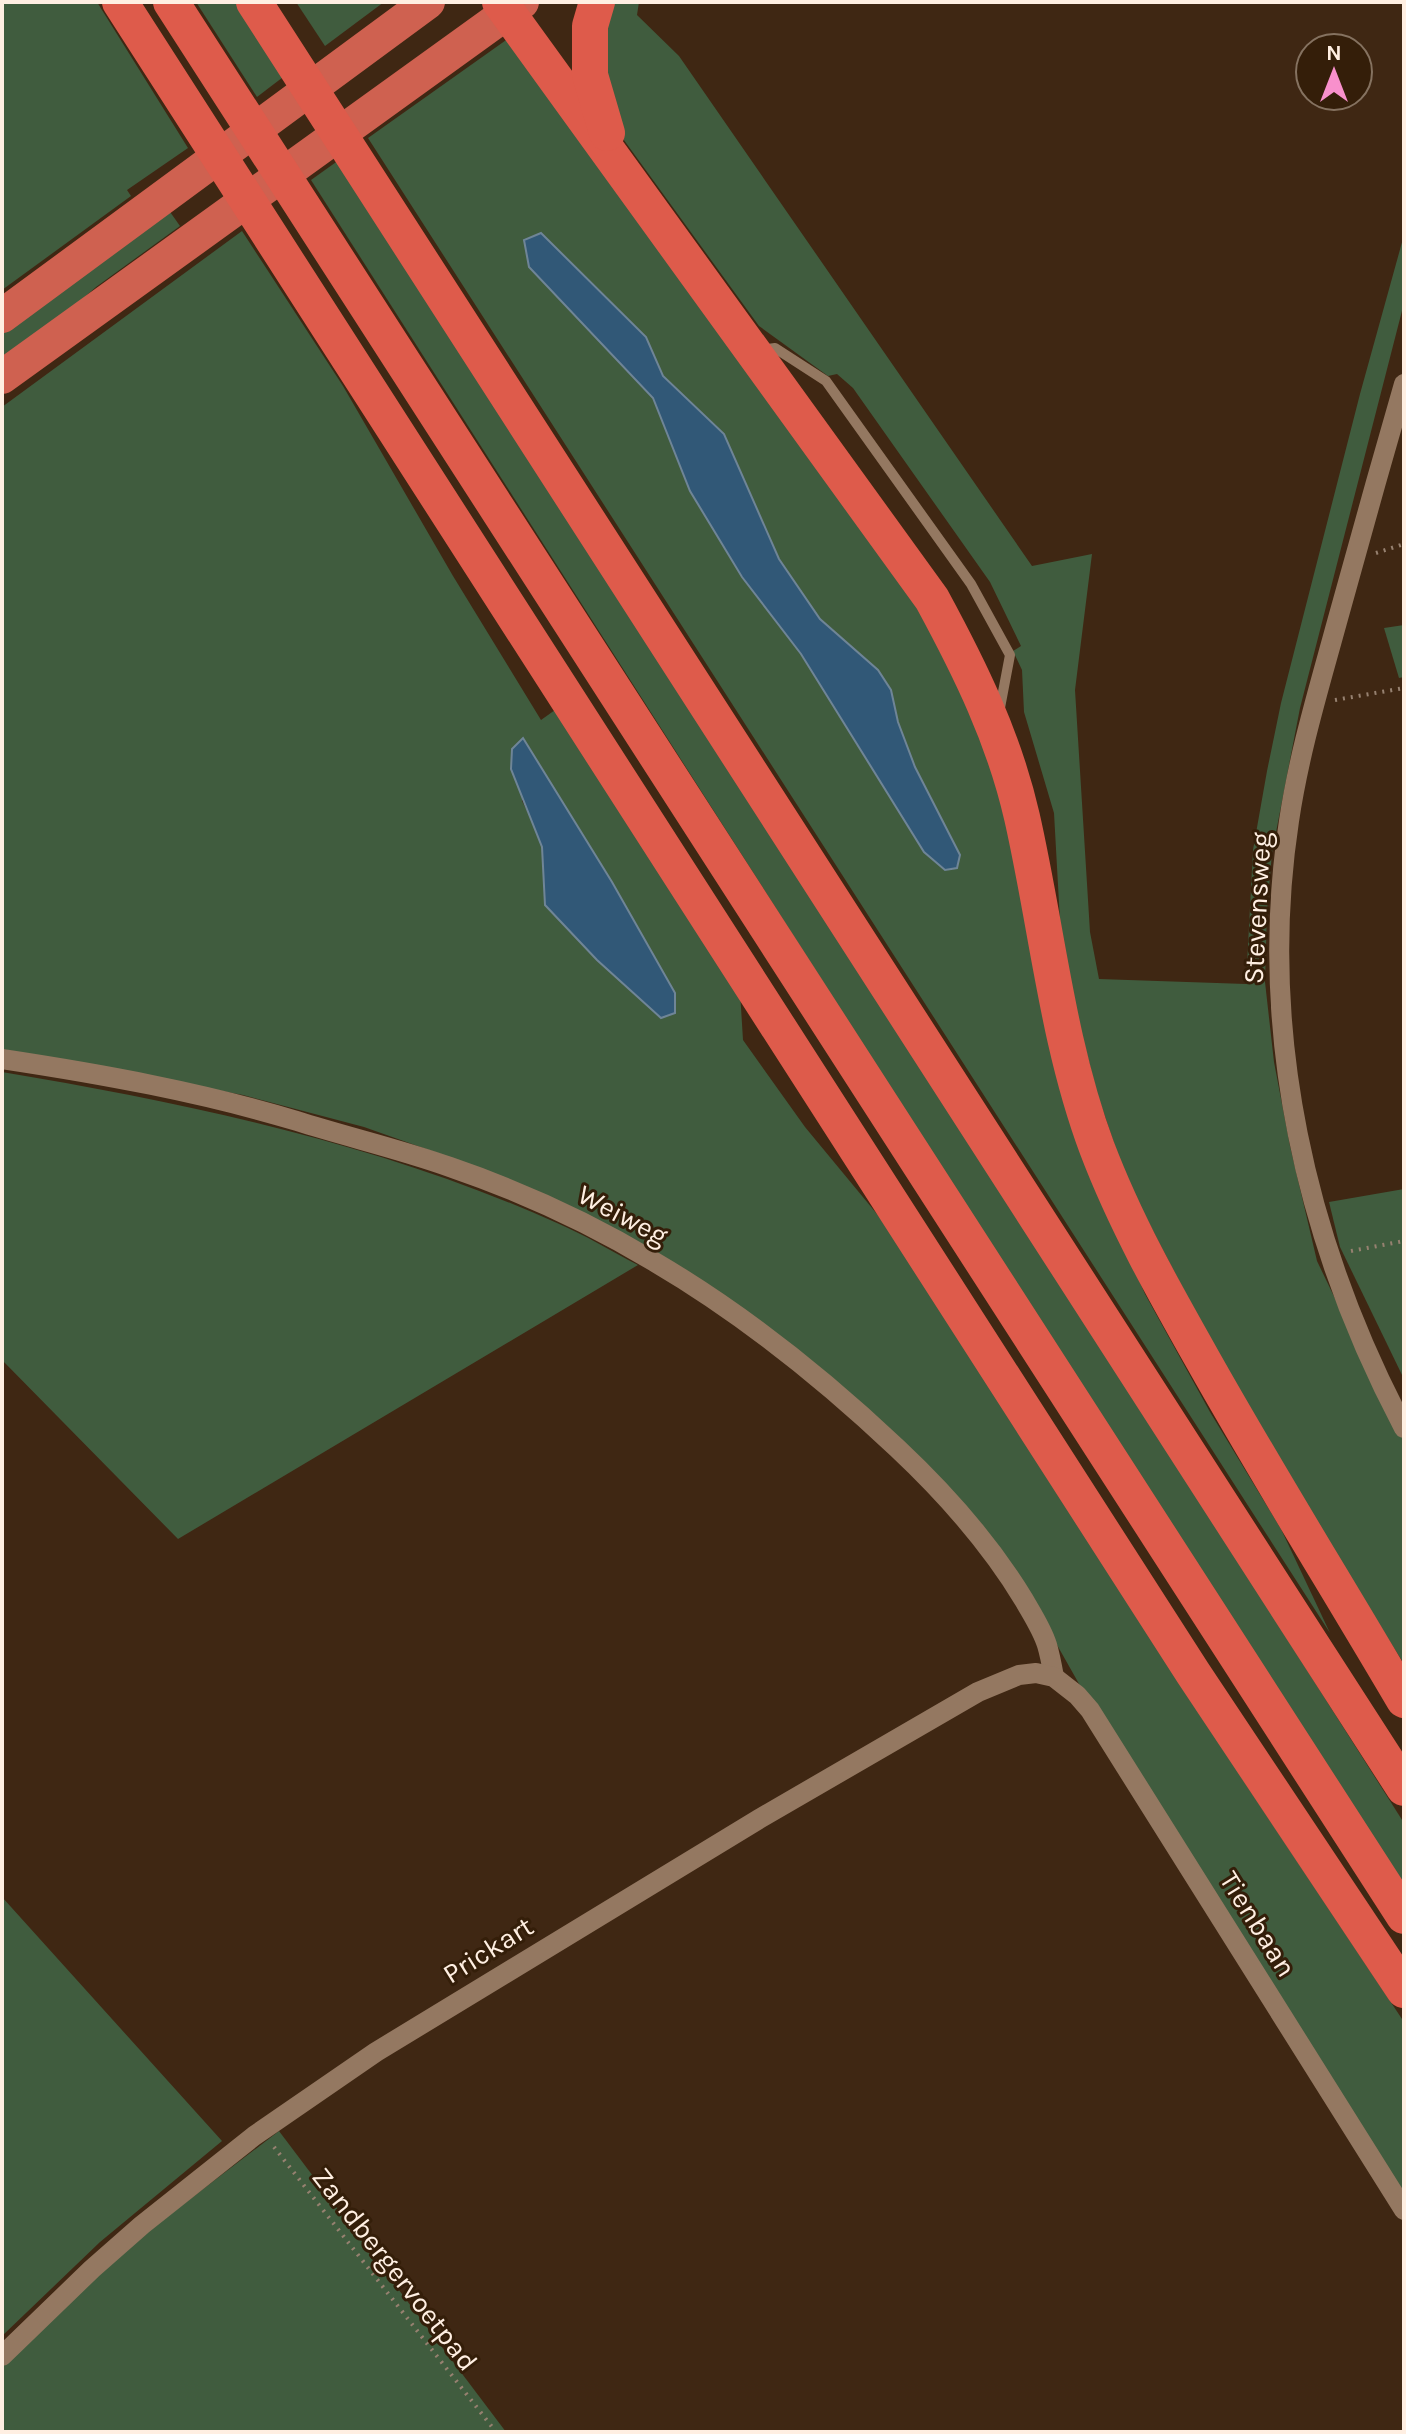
<svg xmlns="http://www.w3.org/2000/svg" width="1406" height="2434" viewBox="0 0 1406 2434" font-family="Karla,sans-serif">
	<style>
		.green { fill: #405c3e; fill-rule: evenodd }
		.water { fill: #315877; stroke: #6f8597; stroke-width: 2 }
		.lines { fill: none; stroke-linecap: round; stroke-linejoin: round }
		.path { stroke: #968170; stroke-width: 4; stroke-dasharray: 2 6; stroke-linecap: butt }
		.service { stroke: #947861; stroke-width: 10 }
		.minor { stroke: #947861; stroke-width: 20 }
		.trunk { stroke: #cf6150; stroke-width: 34 }
		.motorway { stroke: #de5b4b; stroke-width: 36 }
		.labels { text-anchor: middle; dominant-baseline: central; stroke-width: 6; stroke-linejoin: round; paint-order: stroke }
		.street-label { font-size: 28px; fill: #ffefe2; stroke: #341e09 }
	</style>
	<rect width="100%" height="100%" fill="#3f2713"/>
	<g class="green">
		<polygon points="2,2 97,2 188,148 127,190 131,196 2,290"/>
		<polygon points="196,2 247,2 291,71 257,97"/>
		<polygon points="296,2 384,2 325,46"/>
		<polygon points="612,2 639,2 637,15 679,56 1032,566 1092,554 1075,690 1090,932 1099,979 1246,984 1253,850 1267,771 1281,703 1360,394 1404,235 1404,303 1300,708 1272,853 1267,910 1265,982 1274,1062 1290,1146 1317,1261 1404,1442 1404,1664 1289,1479 1210,1340 1127,1181 1097,1093 1062,957 1054,813 1024,712 1022,670 1013,651 1021,646 990,582 853,388 837,374 828,376 759,326 621,136 609,107 603,27"/>
		<path d="M509 38 927 613 977 701 1099 1192 1145 1294 1210 1412 1281 1529 1330 1633 368 138ZM541 234 646 337 663 376 724 434 779 559 820 619 891 690 898 722 915 767 960 855 924 852 801 654 742 577 690 491 653 398 529 267Z"/>
		<polygon points="346,155 1404,1823 1404,1892 311,180"/>
		<polygon points="168,209 180,226 96,287 2,369 2,330"/>
		<path d="M242 231 343 386 453 576 541 720 555 710 740 991 743 1040 805 1127 910 1254 1247 1786 1404 2022V2199L1100 1721 1039 1613 981 1523 737 1310 477 1167 364 1127 243 1095 2 1049V407ZM523 738 612 882 675 993 661 1018 546 905 542 847 537 830 522 801Z"/>
		<polygon points="1404,625 1404,677 1399,678 1384,628"/>
		<path d="M2 1072C192 1104 381 1144 557 1223 585 1235 611 1251 638 1265L178 1539 2 1360Z"/>
		<polygon points="1404,1189 1404,1379 1340,1247 1329,1202"/>
		<polygon points="2,1897 222,2141 100,2242 2,2336"/>
		<polygon points="279,2131 506,2432 2,2432 2,2364 117,2255"/>
	</g>
	<g class="water">
		<polygon points="541,233 646,337 663,376 724,434 779,559 820,619 878,670 891,690 898,722 915,767 960,855 957,868 945,870 924,852 801,654 742,577 690,491 653,398 529,267 524,240"/>
		<polygon points="523,738 612,882 675,993 675,1013 661,1018 597,960 545,905 542,847 511,769 512,749"/>
	</g>
	<g class="lines">
		<g class="path">
			<polyline points="1376,553 1404,544"/>
			<polyline points="1335,700 1404,688"/>
			<polyline points="1351,1251 1404,1241"/>
			<polyline points="274,2147 496,2432"/>
		</g>
		<polyline class="service" points="761,350 775,348 826,381 971,584 1010,655 999,713"/>
		<g class="minor">
			<path d="M1404 384C1381 463 1359 543 1337 622 1319 688 1299 753 1289 821 1257 1031 1306 1243 1404 1428"/>
			<path d="M2 1059C101 1074 201 1092 297 1121 347 1137 400 1149 450 1167 520 1191 590 1223 653 1261 740 1312 824 1379 897 1448 946 1494 989 1542 1024 1600 1032 1614 1042 1629 1047 1645 1050 1655 1052 1666 1054 1677"/>
			<polyline points="2,2356 92,2269 142,2225 254,2136 376,2052 759,1819 978,1692 1019,1675 1036,1673 1054,1677 1077,1695 1090,1710 1404,2210"/>
		</g>
		<g class="trunk">
			<polyline points="2,316 428,2"/>
			<polyline points="2,377 522,2"/>
		</g>
		<g class="motorway">
			<polyline points="120,2 1193,1673 1404,1990"/>
			<polyline points="171,2 1404,1916"/>
			<polyline points="254,2 1404,1788"/>
			<path d="M500 2 932 599C970 669 1004 738 1022 817 1047 927 1057 1041 1097 1148 1125 1222 1164 1291 1203 1360 1267 1474 1337 1586 1404 1700"/>
			<polyline points="597,2 590,26 590,75 607,133"/>
		</g>
	</g>
	<g class="labels">
		<g class="street-label">
			<text transform="translate(1257 908) rotate(-87)">Stevensweg</text>
			<text transform="translate(623 1215) rotate(28)">Weiweg</text>
			<text transform="translate(1258 1924) rotate(58)">Tienbaan</text>
			<text transform="translate(488 1950) rotate(-32)">Prickart</text>
			<text transform="translate(395 2269) rotate(52)">Zandbergervoetpad</text>
		</g>
	</g>
	<rect width="1406" height="2434" fill="none" stroke="#ffefe2" stroke-width="8"/>
	<g transform="translate(1334 72)"><circle r="38" fill="#341e09" stroke="#857260" stroke-width="2"/>
	<path d="M0-6L14 30L0 20L-14 30Z" fill="#f890cc"/>
	<text y="-12" font-size="22" font-weight="bold" text-anchor="middle" fill="#ffefe2">N</text>
	</g>
</svg>
